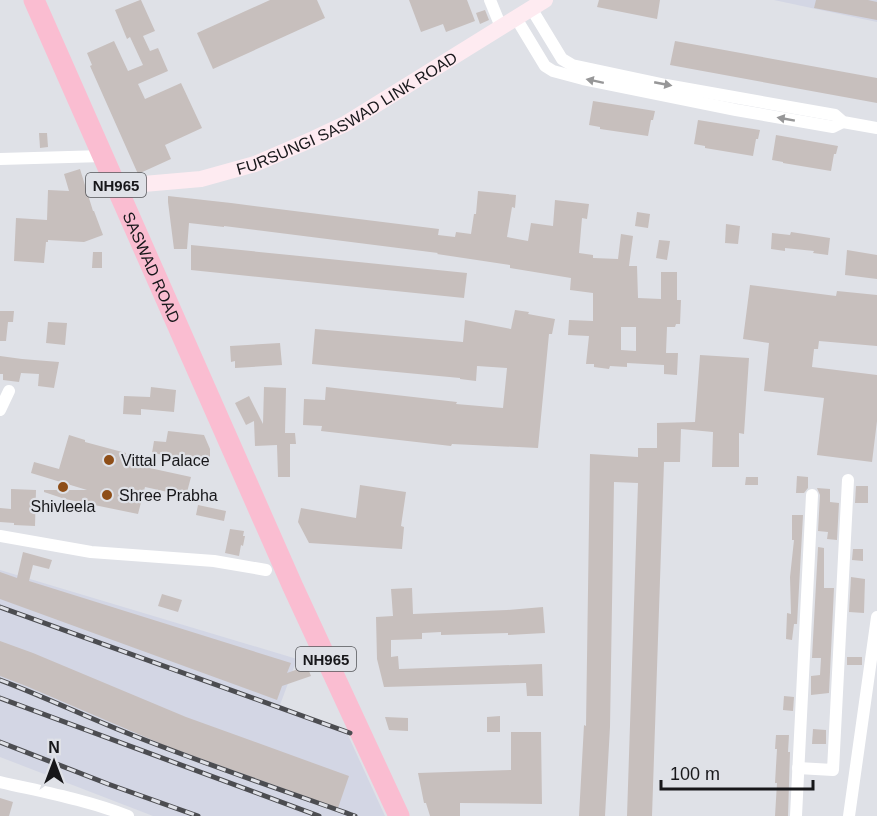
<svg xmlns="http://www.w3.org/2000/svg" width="877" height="816" viewBox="0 0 877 816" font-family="Helvetica,sans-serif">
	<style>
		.built { fill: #d3d6e4 }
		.building { fill: #c7bfbd; fill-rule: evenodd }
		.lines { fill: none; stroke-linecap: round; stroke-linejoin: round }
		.street { stroke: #fff; stroke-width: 12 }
		.secondary { stroke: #feebf1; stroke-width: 16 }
		.highway { stroke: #fabdd1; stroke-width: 21 }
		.rail-casing { stroke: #4c4d51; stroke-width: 5 }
		.rail { stroke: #dfe1e7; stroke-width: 3; stroke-dasharray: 9; stroke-linecap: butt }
		.oneway { fill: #979798 }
		.poi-dot { fill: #8e4e18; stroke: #dfe1e7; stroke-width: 2 }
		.labels { text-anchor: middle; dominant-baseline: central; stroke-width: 4.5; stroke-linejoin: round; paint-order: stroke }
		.shield { fill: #dfe1e7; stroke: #535458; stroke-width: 1.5 }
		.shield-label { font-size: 15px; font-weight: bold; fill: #17171a }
		.street-label { font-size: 16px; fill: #17171a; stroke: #dfe1e7 }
		.poi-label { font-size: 16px; fill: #17171a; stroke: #dfe1e7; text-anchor: start }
	</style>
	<rect width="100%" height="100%" fill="#dfe1e7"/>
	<g class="built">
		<polygon points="774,0 877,0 877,22"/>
		<polygon points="0,570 297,659 280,705 347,733 385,816 153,816 0,757"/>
	</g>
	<g class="building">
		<polygon points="140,0 141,0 155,31 143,36 150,51 158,48 168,71 138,84 145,99 181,83 202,128 165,145 171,159 138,174 90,66 92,65 87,53 114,41 128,71 143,65 130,37 127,39 115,10"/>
		<polygon points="270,0 317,0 325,18 213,69 197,33"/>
		<polygon points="409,0 467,0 475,21 446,32 443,24 421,32"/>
		<polygon points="599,0 660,0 657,19 597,7"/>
		<polygon points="816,0 868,0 877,2 877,20 814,8"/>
		<polygon points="485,10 489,20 480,24 476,13"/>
		<polygon points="675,41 877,78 877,103 670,65"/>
		<polygon points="593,101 655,111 653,120 651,120 648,136 600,129 600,127 589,125"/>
		<polygon points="698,120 760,130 758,139 756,139 753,156 705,148 705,146 694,144"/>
		<polygon points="39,133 47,133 48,147 40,148"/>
		<polygon points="776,135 838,146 836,154 834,154 831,171 783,163 783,162 772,160"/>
		<polygon points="80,169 93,211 94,211 103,235 84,242 48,240 48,242 46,242 44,263 14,261 16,218 47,220 48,190 69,191 64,174"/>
		<path d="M478 191 516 195 515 208 512 207 507 237 528 241 531 223 553 226 555 200 589 204 587 219 582 218 579 253 593 255V258L618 259 621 234 633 236 629 266H637L638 298 661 299V272H677V300H681L680 324H676L675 327H667L666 353H678L677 375 664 374V365L627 363V367L610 366 609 369 594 367V364H586L589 336 568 335 569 320 593 321V293L570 290 571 278 510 268V265L437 254 438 253 224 226V227L189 223 187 249H174L168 202V196L231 203 439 229 438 235 455 237 456 232 471 234 474 214H476ZM621 327H636V351L621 350Z"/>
		<polygon points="637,212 650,214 648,228 635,226"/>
		<polygon points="726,224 740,226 738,244 725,243"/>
		<polygon points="791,232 830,238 828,255 813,253 814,251 785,248 785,251 771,249 772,233 790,235"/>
		<polygon points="659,240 670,241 667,260 656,258"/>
		<polygon points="191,245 467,273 464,298 191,270"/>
		<polygon points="847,250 877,255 877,279 845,275"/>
		<polygon points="93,252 102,252 102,268 92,268"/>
		<polygon points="750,285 836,296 837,291 877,295 877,346 819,341 818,349 814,349 812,367 877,375 877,421 872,462 817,455 824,398 764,391 769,343 743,339"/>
		<polygon points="515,310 529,312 528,314 555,319 552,334 549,334 538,448 452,444 451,446 321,431 322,426 303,425 304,399 325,400 326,387 457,402 456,404 503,408 507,368 477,366 476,381 460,379 460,378 312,364 315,329 463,342 465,320 511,329"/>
		<polygon points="0,311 14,311 13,322 8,322 6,341 0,341"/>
		<polygon points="48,322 67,323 65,345 46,343"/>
		<polygon points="280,343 282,365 235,368 235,361 231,362 230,346"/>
		<polygon points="700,355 749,358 744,434 739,433 739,467 712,467 713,432 681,429 680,462 664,462 652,816 627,816 638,483 614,482 610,727 605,816 579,816 584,725 586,726 590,454 638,457 638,448 657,448 657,423 695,422"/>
		<polygon points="0,356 22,359 59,362 54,388 38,386 39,374 21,373 19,382 3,380 3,374 0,374"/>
		<polygon points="151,387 176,390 174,412 141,409 141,415 123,414 124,396 150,397"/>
		<polygon points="264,387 286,388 285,433 295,433 296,444 290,444 290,477 278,477 277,445 255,446 254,421 246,425 235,403 249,396 263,424"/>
		<polygon points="168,431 204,435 210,449 210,463 152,453 154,441 166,442"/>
		<polygon points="69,435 85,440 85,442 126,453 125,456 146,461 145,467 191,477 186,496 145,487 138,514 65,499 44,492 44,490 87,490 31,473 34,462 59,469"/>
		<polygon points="797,476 808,477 808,488 804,493 796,493"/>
		<polygon points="746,477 758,477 758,485 745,485"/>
		<polygon points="360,485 406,492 401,526 404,527 402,549 309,543 298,522 301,508 356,518"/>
		<polygon points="856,486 868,486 868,503 855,503"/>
		<polygon points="817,488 830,489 830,502 839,503 837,540 827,539 828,532 818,531 820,495"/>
		<polygon points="11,489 36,490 35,526 14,525 14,523 0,522 0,508 11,509"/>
		<polygon points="198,505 226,511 224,521 196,515"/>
		<polygon points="792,515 803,515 797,624 794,624 792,640 786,639 787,613 791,614 790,577 794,540 792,540"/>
		<polygon points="230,529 244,531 243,536 245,536 243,546 241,545 239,556 225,553"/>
		<polygon points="818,547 824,548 824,588 834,588 829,693 811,695 811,676 820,675 821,658 812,658"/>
		<polygon points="853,549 863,549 863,561 852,560"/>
		<polygon points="23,552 52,560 49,569 33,565 29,581 291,663 287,673 307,666 311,676 282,686 277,700 0,599 0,572 17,578"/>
		<polygon points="851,577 865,579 864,613 849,612"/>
		<polygon points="412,588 413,614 507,610 543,607 545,633 508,635 508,633 441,635 441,632 422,633 422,639 391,640 391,657 398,656 399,669 542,664 543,696 527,696 526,683 384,687 377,659 376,617 393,616 391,589"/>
		<polygon points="162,594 182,600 178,612 158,606"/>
		<polygon points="0,641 33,653 186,717 349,776 338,808 166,746 26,686 0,676"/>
		<rect x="847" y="657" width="15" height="8"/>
		<polygon points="784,696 794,697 793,711 783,710"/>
		<polygon points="500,716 500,732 487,732 487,717"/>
		<polygon points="385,717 408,718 408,731 389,730"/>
		<polygon points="813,729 826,730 826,744 812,744"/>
		<polygon points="511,732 541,732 542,804 460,803 460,816 430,816 426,803 424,803 418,773 511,770"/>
		<polygon points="776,735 789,735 788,752 790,752 788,816 775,816 777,783 775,783 777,749 775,749"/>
		<polygon points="0,798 13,802 9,816 0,816"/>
	</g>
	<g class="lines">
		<g class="street">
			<polyline points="490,0 501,27"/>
			<polyline points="531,8 562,59 572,65 666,85 835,115 843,122 877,128"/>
			<polyline points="516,18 545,66 553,71 583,79 736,110 833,127 843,122"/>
			<polyline points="0,159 103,156"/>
			<polyline points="0,410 9,391"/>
			<polyline points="0,536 91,552 214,561 266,570"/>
			<polyline points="798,768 833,770 848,480"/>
			<path d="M0 782C43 792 87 800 128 816"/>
			<polyline points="796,816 812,495"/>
			<polyline points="849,816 877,617"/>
		</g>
		<path class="secondary" id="s1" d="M132 185 201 179 255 164 313 139 345 124 545 0"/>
		<path class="highway" id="s2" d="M34 0 293 587 399 816"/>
		<g class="rail-casing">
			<g id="rail">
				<polyline points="0,607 350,733"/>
				<path d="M0 680C43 696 84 716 127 733 202 763 279 789 355 816"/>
				<polyline points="0,698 319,816"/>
				<polyline points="0,742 108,784 198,816"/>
			</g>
		</g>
		<use href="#rail" class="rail"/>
	</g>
	<defs><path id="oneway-solid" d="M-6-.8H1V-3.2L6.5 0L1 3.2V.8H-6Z" transform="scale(1.5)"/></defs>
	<g class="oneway">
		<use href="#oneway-solid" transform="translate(595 81) rotate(-168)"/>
		<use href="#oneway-solid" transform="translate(663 84) rotate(11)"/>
		<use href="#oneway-solid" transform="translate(786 119) rotate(-170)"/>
	</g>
	<g class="poi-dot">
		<circle cx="109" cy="460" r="6"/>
		<circle cx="63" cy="487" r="6"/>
		<circle cx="107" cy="495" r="6"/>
	</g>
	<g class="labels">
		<g class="shield">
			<rect x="86" y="173" width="60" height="24" rx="4.5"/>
			<rect x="296" y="647" width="60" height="24" rx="4.5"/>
		</g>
		<g class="shield-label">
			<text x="116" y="185">NH965</text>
			<text x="326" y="659">NH965</text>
		</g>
		<g class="street-label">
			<text stroke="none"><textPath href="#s1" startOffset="230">FURSUNGI SASWAD LINK ROAD</textPath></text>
			<text stroke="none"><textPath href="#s2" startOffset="292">SASWAD ROAD</textPath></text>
		</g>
		<g class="poi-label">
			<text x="121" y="460">Vittal Palace</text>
			<text x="119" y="495">Shree Prabha</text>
			<text x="63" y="506" text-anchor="middle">Shivleela</text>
		</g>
	</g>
	<g transform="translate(54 762)" stroke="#dfe1e7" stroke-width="4.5" paint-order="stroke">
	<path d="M0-4.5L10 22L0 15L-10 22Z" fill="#17171a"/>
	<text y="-9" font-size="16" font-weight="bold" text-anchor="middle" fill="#17171a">N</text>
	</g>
	<path d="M661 780v9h152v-9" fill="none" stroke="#17171a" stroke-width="3"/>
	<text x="670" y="780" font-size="18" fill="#17171a" stroke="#dfe1e7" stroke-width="4.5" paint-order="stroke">100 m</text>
</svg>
